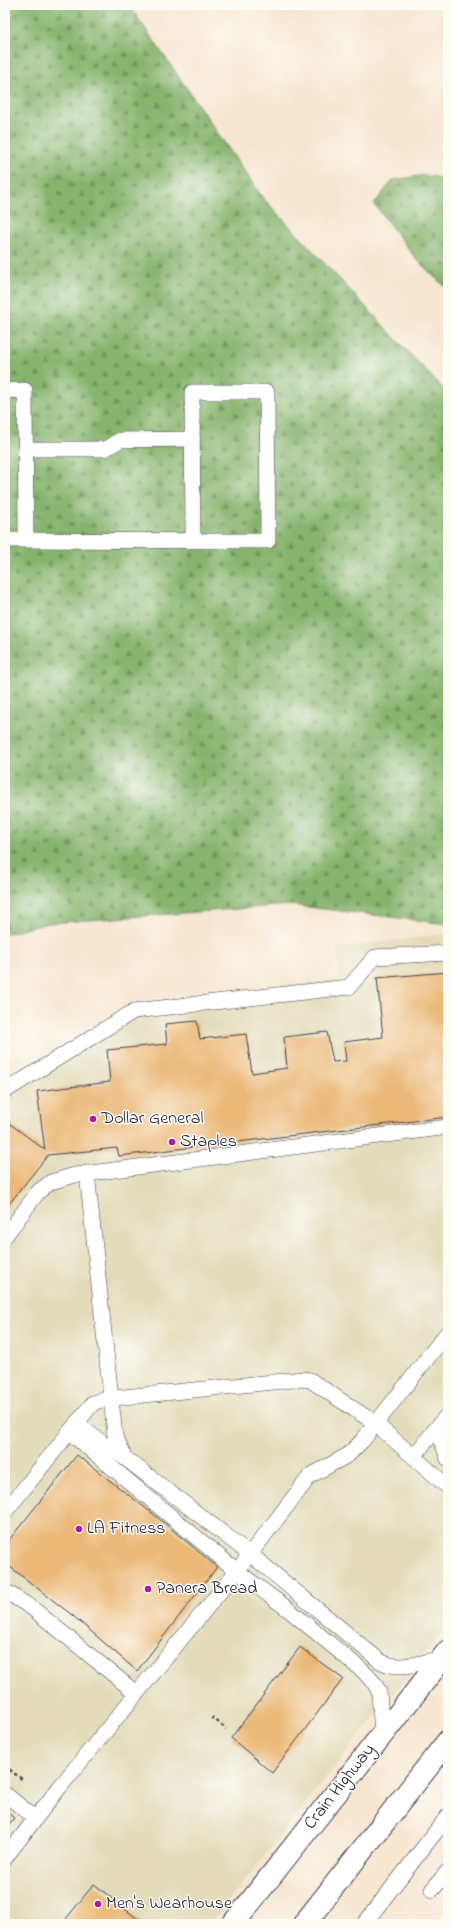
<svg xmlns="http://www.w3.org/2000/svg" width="453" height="1929" viewBox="0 0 453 1929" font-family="'Indie Flower',sans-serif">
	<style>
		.built { fill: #e3dbba }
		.forest { fill: url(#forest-firs); stroke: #546b54 }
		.building { fill: #ebb877 }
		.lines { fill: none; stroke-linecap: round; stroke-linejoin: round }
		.minor-casing { stroke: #423f51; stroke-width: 16 }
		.highway-casing { stroke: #423f51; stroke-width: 24 }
		.path { stroke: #423f51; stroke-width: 2.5; stroke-dasharray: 3 3; stroke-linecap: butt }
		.minor { stroke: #fff; stroke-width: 15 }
		.highway { stroke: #fff; stroke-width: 22 }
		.poi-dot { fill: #b5179e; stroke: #fdfcf7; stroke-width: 1.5 }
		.labels { text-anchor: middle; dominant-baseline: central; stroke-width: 3; stroke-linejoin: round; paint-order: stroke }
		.poi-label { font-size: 18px; fill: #22223b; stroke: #fdfcf7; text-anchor: start }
		.street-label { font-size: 18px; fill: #22223b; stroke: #fdfcf7 }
	</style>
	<defs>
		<pattern id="forest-firs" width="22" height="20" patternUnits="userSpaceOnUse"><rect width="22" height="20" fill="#86b46d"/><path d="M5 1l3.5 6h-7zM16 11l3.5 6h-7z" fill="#6d925b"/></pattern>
	</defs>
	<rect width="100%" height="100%" fill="#fdfcf7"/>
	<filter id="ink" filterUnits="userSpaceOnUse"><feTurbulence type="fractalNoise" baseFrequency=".025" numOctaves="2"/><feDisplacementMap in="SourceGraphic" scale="8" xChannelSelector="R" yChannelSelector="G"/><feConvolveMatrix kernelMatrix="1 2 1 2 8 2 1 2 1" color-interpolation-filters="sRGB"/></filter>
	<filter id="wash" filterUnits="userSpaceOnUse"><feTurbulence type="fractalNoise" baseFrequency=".012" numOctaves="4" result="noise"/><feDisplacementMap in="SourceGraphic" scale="16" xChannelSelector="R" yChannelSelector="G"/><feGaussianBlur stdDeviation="0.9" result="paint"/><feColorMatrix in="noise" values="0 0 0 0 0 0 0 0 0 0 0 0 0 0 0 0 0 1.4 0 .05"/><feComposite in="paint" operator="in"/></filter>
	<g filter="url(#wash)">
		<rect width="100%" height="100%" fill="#f7e6d0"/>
		<polygon class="built" points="444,934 448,935 448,1624 210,1924 5,1924 5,1082 134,1004 322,982 339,977 337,948"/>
		<g class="forest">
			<polygon points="5,5 129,5 263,198 448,394 448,924 291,905 49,923 5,934"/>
			<polygon points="425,175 448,180 448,290 417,260 374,204 393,180"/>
		</g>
		<g id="blocks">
			<g class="building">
				<polygon points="448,972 448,1117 119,1156 117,1148 48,1155 5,1209 5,1120 45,1150 37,1091 110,1082 107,1050 167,1044 165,1024 197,1021 200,1039 246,1034 252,1073 287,1068 284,1037 327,1032 333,1062 346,1061 344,1042 383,1037 377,978"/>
				<polygon points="77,1455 152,1513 217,1567 137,1671 72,1615 5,1563 5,1545"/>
				<polygon points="300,1647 343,1679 272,1773 231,1738"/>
				<polygon points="5,1810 14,1818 5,1829"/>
				<polygon points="94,1884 144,1924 62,1924"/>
			</g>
		</g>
	</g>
	<g filter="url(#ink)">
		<use href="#blocks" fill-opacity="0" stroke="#423f51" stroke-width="1"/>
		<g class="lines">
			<g class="minor-casing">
				<g id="minor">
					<polyline points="5,391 25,390 26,539"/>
					<polyline points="26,449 105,449 120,440 192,439"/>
					<polyline points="5,540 268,541 267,392 192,392 193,540"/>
					<polyline points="5,1091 134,1011 349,987 375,957 448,953"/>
					<path d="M87 1173 115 1436 125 1458 250 1554 380 1661C399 1672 423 1662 442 1658"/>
					<polyline points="5,1236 39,1191 51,1182 75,1175 448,1127"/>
					<polyline points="76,1423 105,1445 125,1458"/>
					<polyline points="437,1428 448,1459"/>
					<polyline points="69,1432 237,1571 289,1610 363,1671 375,1684 379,1692 382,1734"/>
					<polyline points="414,1456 448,1414"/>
					<polyline points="5,1512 93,1403 104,1399 303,1379 310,1380 375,1423 448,1487"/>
					<polyline points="5,1591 32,1608 136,1693"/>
					<polyline points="5,1794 35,1818"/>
					<polyline points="5,1858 59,1788 237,1571 310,1476 348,1455 362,1441 448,1332"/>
					<polyline points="432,1890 448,1871"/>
					<polyline points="364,1924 448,1816"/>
				</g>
			</g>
			<g class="highway-casing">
				<g id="highway">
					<polyline points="233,1924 448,1651"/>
					<polyline points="304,1924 448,1741"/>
				</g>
			</g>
			<g class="path">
				<polyline points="212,1717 226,1729"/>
				<polyline points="5,1766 23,1780"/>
			</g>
			<use href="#minor" class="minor"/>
			<use href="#highway" class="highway"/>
		</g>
	</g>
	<g class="poi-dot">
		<circle cx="93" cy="1119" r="4"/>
		<circle cx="172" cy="1142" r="4"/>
		<circle cx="79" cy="1529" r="4"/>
		<circle cx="148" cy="1589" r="4"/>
		<circle cx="98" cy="1904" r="4"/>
	</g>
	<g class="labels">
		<g class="poi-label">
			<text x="101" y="1119">Dollar General</text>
			<text x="180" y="1142">Staples</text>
			<text x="87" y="1529">LA Fitness</text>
			<text x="156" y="1589">Panera Bread</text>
			<text x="106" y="1904">Men's Wearhouse</text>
		</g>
		<g class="street-label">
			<text transform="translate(340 1787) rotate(-52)">Crain Highway</text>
		</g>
	</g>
	<rect width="453" height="1929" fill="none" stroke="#fdfcf7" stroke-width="20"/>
</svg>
